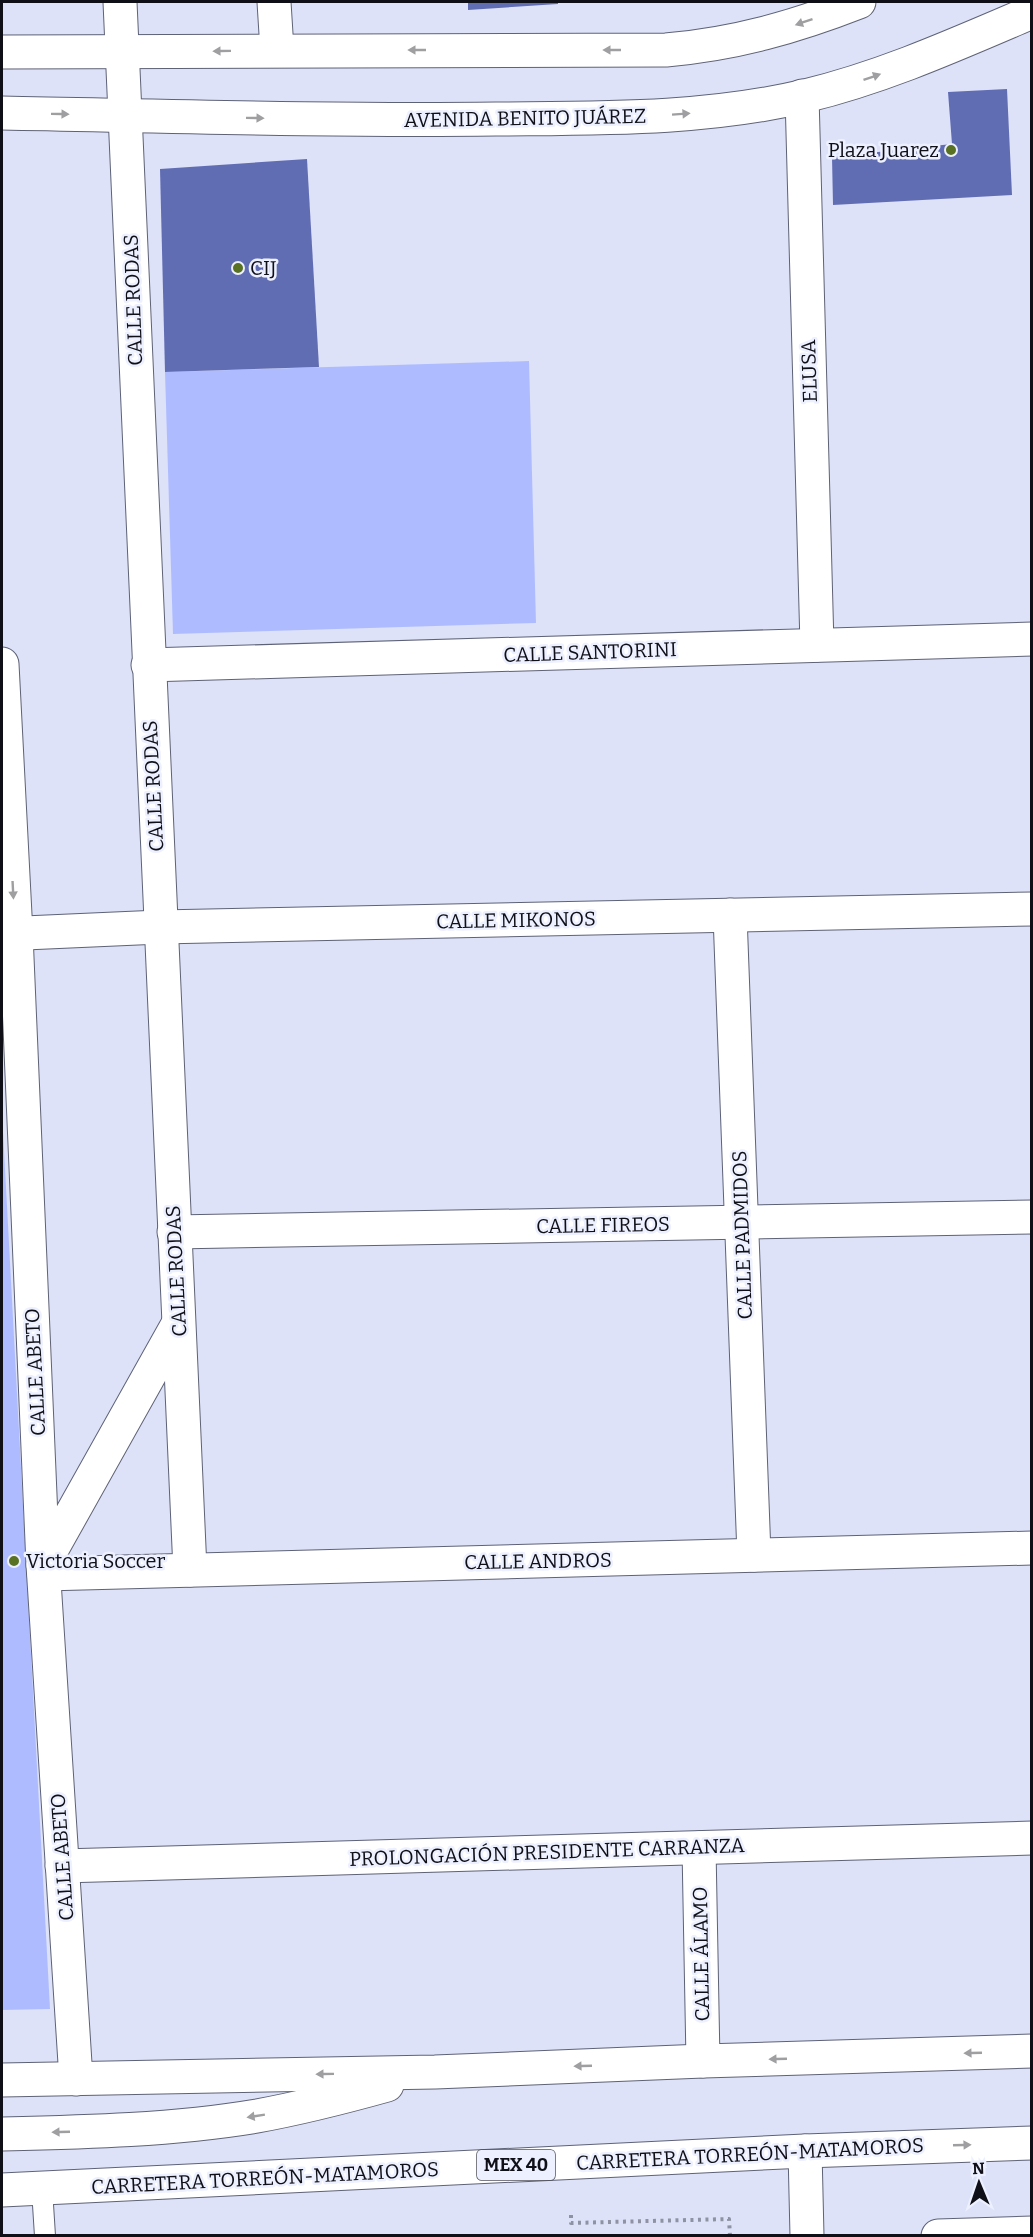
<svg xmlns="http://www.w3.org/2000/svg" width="1033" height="2237" viewBox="0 0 1033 2237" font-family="Bitter,serif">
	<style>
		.green { fill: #aebcff }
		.building { fill: #616db3 }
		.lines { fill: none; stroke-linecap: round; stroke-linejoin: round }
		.lane-casing { stroke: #5e6276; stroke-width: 22 }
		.street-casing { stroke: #5e6276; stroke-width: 35 }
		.primary-casing { stroke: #5e6276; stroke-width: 35 }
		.highway-casing { stroke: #5e6276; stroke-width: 35 }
		.path { stroke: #8e92a3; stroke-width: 4; stroke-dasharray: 3 4.5; stroke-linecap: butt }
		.lane { stroke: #fff; stroke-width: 20 }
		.street { stroke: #fff; stroke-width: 33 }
		.primary { stroke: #fff; stroke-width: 33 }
		.highway { stroke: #fff; stroke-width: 33 }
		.oneway { fill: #9f9fa2 }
		.poi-dot { fill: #597123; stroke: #edf0fe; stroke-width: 2 }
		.labels { text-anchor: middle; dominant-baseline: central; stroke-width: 5; stroke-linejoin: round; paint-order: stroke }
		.shield { fill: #edf0fe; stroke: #51525c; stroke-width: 1.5 }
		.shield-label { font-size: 18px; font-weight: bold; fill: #0e0f17 }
		.street-label { font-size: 20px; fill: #0e0f17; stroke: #edf0fe }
		.poi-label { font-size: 20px; fill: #0e0f17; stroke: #edf0fe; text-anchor: start }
	</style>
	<rect width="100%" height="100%" fill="#dde2f9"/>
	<g class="green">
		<polygon points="529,361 536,623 173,634 165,372"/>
		<polygon points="2,1113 50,2009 2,2010"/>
	</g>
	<g class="building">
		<polygon points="468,2 558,2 558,4 468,10"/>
		<polygon points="1007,89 1012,195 833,205 832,157 952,144 948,92"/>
		<polygon points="307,159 319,367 165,372 160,169"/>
	</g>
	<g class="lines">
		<g class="lane-casing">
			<polyline id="lane" points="42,2189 45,2236"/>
		</g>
		<g class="street-casing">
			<g id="street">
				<polyline points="120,2 190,1570"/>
				<polyline points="274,2 277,50"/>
				<polyline points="802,96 817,645"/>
				<polyline points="2,664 16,934 43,1565 76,2079"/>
				<polyline points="148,665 1032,639"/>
				<polyline points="730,915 754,1555"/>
				<polyline points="2,934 160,927 1032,909"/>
				<polyline points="174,1232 1032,1217"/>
				<polyline points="43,1565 178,1324"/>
				<polyline points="44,1574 1032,1548"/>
				<polyline points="699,1848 703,2061"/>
				<polyline points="62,1866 1032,1838"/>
				<polyline points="805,2151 807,2236"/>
				<polyline points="938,2236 1032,2233"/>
			</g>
		</g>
		<g class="primary-casing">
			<g id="primary">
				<path d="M2 52 666 50C735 44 795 27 859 2"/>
				<path d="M2 113C166 116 331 121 496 119 599 118 704 120 805 96 884 77 957 44 1032 12"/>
			</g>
		</g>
		<g class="highway-casing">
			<g id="highway">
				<polyline points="2,2080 435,2072 703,2061 1032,2051"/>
				<path d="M2 2134C87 2132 173 2130 257 2116 301 2108 344 2097 387 2085"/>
				<polyline points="2,2190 805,2151 1032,2143"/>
			</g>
		</g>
		<polyline class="path" points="571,2215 571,2223 729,2219 730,2236"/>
		<use href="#lane" class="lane"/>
		<use href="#street" class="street"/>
		<use href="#primary" class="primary"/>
		<use href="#highway" class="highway"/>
	</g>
	<defs><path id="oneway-solid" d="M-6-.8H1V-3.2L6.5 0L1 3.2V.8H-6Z" transform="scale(1.5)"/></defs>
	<g class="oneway">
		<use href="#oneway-solid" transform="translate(804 22) rotate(161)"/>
		<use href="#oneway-solid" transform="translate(417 50) rotate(180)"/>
		<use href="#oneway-solid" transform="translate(612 50) rotate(180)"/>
		<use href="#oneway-solid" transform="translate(222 51) rotate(179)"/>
		<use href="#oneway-solid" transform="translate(872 77) rotate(-19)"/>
		<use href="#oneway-solid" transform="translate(60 114) rotate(1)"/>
		<use href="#oneway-solid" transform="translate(681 114) rotate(-4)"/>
		<use href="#oneway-solid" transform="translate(255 118) rotate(1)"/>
		<use href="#oneway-solid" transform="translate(13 890) rotate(87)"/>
		<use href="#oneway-solid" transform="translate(973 2053) rotate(178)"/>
		<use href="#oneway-solid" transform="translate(778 2059) rotate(178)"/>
		<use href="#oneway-solid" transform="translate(583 2066) rotate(178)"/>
		<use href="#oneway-solid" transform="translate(325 2074) rotate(179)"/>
		<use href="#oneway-solid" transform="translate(256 2116) rotate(171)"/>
		<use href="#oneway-solid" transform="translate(61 2132) rotate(178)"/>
		<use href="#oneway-solid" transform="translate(962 2145) rotate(-2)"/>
	</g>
	<g class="poi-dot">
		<circle cx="951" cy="150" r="6"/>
		<circle cx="238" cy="268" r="6"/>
		<circle cx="14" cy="1561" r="6"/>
	</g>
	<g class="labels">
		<rect class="shield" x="477" y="2150" width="78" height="30" rx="4.5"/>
		<g class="shield-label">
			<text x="516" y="2165">MEX 40</text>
		</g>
		<g class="street-label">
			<text transform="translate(525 118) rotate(-1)">AVENIDA BENITO JUÁREZ</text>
			<text transform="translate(133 300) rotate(-92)">CALLE RODAS</text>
			<text transform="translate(809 371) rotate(-92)">ELUSA</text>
			<text transform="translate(590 652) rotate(-2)">CALLE SANTORINI</text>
			<text transform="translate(153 786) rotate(-93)">CALLE RODAS</text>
			<text transform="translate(516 920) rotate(-1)">CALLE MIKONOS</text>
			<text transform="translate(603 1225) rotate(-1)">CALLE FIREOS</text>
			<text transform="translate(742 1235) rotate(-92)">CALLE PADMIDOS</text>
			<text transform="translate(176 1271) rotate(-93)">CALLE RODAS</text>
			<text transform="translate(35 1372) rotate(-93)">CALLE ABETO</text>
			<text transform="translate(538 1561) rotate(-1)">CALLE ANDROS</text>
			<text transform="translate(547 1852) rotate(-2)">PROLONGACIÓN PRESIDENTE CARRANZA</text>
			<text transform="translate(62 1857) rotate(-94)">CALLE ABETO</text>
			<text transform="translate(701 1954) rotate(-91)">CALLE ÁLAMO</text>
			<text transform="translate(750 2154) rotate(-3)">CARRETERA TORREÓN-MATAMOROS</text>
			<text transform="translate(265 2178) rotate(-3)">CARRETERA TORREÓN-MATAMOROS</text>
		</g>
		<g class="poi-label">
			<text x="939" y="150" text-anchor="end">Plaza Juarez</text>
			<text x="250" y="268">CIJ</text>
			<text x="26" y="1561">Victoria Soccer</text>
		</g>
	</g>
	<rect width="1033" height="2237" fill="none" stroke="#0e0f17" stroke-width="6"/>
	<g transform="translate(979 2183) rotate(358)" stroke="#edf0fe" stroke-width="4.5" paint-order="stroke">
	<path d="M0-4.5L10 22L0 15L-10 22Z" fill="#0e0f17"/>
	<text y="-9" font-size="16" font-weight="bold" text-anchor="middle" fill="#0e0f17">N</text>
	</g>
</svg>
